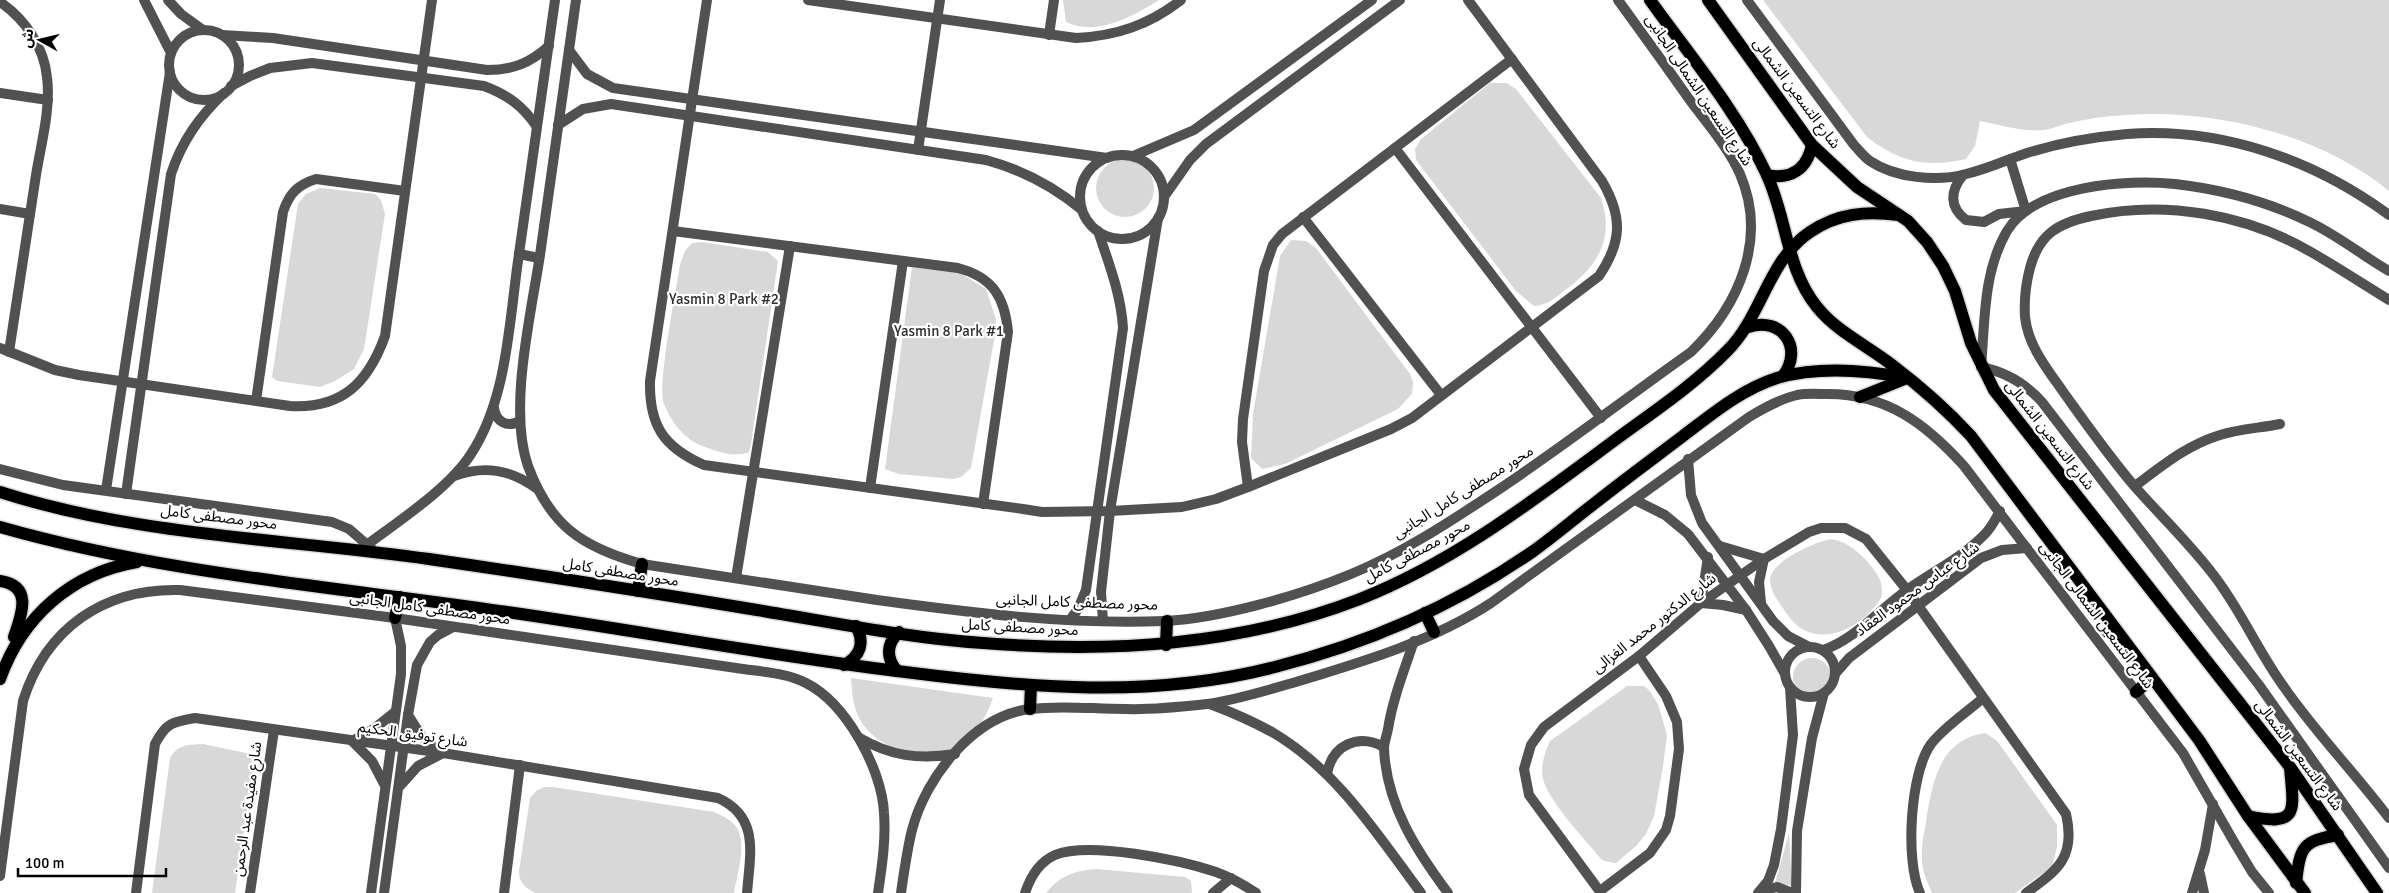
<svg xmlns="http://www.w3.org/2000/svg" width="2389" height="893" viewBox="0 0 2389 893" font-family="Signika,'Noto Sans Arabic',sans-serif">
	<style>
		.green { fill: #d8d8d8 }
		.lines { fill: none; stroke-linecap: round; stroke-linejoin: round }
		.primary-casing { stroke: #dbdbdb; stroke-width: 15 }
		.minor { stroke: #515151; stroke-width: 10 }
		.tertiary { stroke: #515151; stroke-width: 10 }
		.primary { stroke: #000; stroke-width: 12 }
		.labels { text-anchor: middle; dominant-baseline: central; stroke-width: 4.5; stroke-linejoin: round; paint-order: stroke }
		.street-label { font-size: 15px; fill: #000; stroke: #fff }
		.park-label { font-size: 15px; fill: #2f2f2f; stroke: #fff }
	</style>
	<rect width="100%" height="100%" fill="#fff"/>
	<g class="green">
		<path d="M1063 0H1159C1133 16 1097 37 1066 22Z"/>
		<path d="M1763 0H2389V191C2321 134 2212 108 2125 115 2105 116 2085 119 2065 124 2058 126 2051 129 2044 130 2023 132 2000 125 1980 121L1975 146 1966 159C1926 168 1899 162 1867 137Z"/>
		<path d="M1490 83H1507L1516 89 1601 198C1615 240 1597 267 1564 291 1554 299 1547 305 1534 306L1516 291 1416 160 1415 149 1421 139Z"/>
		<circle cx="1125" cy="188" r="29"/>
		<polygon points="320,188 375,194 381,200 385,214 364,349 354,369 335,381 320,387 277,381 272,377 298,204 306,194"/>
		<polygon points="1291,240 1306,241 1316,248 1410,374 1413,382 1412,394 1398,409 1285,464 1262,469 1251,458 1253,414 1280,256"/>
		<path d="M702 242 768 252 778 261 751 444 749 452C734 458 719 452 705 447 684 440 670 421 663 401 658 382 676 290 680 265L685 251 692 243Z"/>
		<polygon points="912,267 960,273 986,289 996,319 995,335 971,468 961,477 953,479 899,474 885,469"/>
		<path d="M1830 539C1846 541 1853 548 1865 559 1873 568 1883 579 1882 592 1882 600 1876 605 1871 611 1848 636 1809 647 1787 614 1780 604 1771 593 1770 581 1770 561 1814 543 1830 539Z"/>
		<circle cx="1812" cy="677" r="19"/>
		<path d="M851 678 993 698C978 740 954 759 909 752 889 748 873 739 862 723 853 710 852 693 851 678Z"/>
		<path d="M1627 686H1644L1649 690 1658 704 1667 735 1663 767 1654 816 1646 834 1636 846 1616 863 1604 861 1600 858C1584 838 1549 802 1543 779 1540 766 1545 752 1550 741Z"/>
		<path d="M1986 733 1998 742 2057 825V847L2052 867 2015 893H1932C1929 885 1924 876 1923 868 1920 852 1923 838 1926 822 1932 783 1939 739 1986 733Z"/>
		<path d="M203 744 251 754 253 770 235 893H152L170 758C178 744 188 745 203 744Z"/>
		<path d="M544 787H553L714 812C721 815 729 819 734 824 749 840 737 874 734 893H535C525 887 519 883 519 871L530 798 536 791Z"/>
		<polygon points="1789,833 1792,886 1775,883"/>
		<path d="M1096 869 1185 877 1191 881 1192 893H1046C1060 875 1075 871 1096 869Z"/>
	</g>
	<g class="lines">
		<g class="primary-casing">
			<g id="primary">
				<path d="M1650 0C1690 56 1737 111 1766 173 1787 217 1786 269 1817 307 1837 332 1868 346 1892 365 1921 387 1947 410 1971 436L2199 740 2248 816 2305 893"/>
				<polyline points="1708,0 1812,145 1857,187 1908,221 1927,242 1943,266 1955,291 1971,343 1994,390 2290,767 2377,893"/>
				<path d="M1767 175C1791 180 1807 169 1812 145"/>
				<path d="M1748 327C1782 316 1804 348 1783 376"/>
				<polyline points="1860,397 1907,378"/>
				<path d="M0 492C136 536 288 539 429 559 539 575 648 592 757 610 831 622 908 638 983 643 1111 653 1239 646 1360 599 1454 562 1534 500 1615 440 1653 412 1694 385 1728 350 1762 316 1768 260 1810 232 1838 213 1866 211 1899 215"/>
				<path d="M0 527C165 574 338 587 507 612 640 631 772 656 905 672 1030 688 1152 699 1275 667 1366 644 1454 606 1532 552 1553 537 1574 519 1595 503 1624 480 1654 458 1683 436 1712 414 1742 389 1777 378 1819 366 1865 370 1907 378"/>
				<path d="M0 581C34 586 21 616 14 637"/>
				<polyline points="638,591 642,564"/>
				<polyline points="1425,613 1434,632"/>
				<polyline points="395,618 399,597"/>
				<polyline points="1166,645 1167,621"/>
				<path d="M844 665C861 656 865 642 856 626"/>
				<path d="M897 671C886 658 886 644 899 632"/>
				<path d="M0 679C22 617 71 573 137 562"/>
				<polyline points="2136,692 2152,678"/>
				<polyline points="1030,709 1031,685"/>
				<path d="M2248 816C2299 827 2294 812 2290 768"/>
				<path d="M2296 883C2300 847 2302 841 2338 835"/>
			</g>
		</g>
		<g class="minor">
			<polyline points="144,0 171,53"/>
			<polyline points="168,0 181,14 203,30"/>
			<path d="M707 0 650 381C649 425 663 447 704 465L1023 509 1042 512 1110 511 1182 507 1216 499 1248 487 1391 429 1412 418 1599 276C1622 242 1623 217 1602 181L1468 0"/>
			<path d="M808 0 1076 38C1116 36 1149 25 1181 0"/>
			<path d="M0 2C25 19 44 47 47 77 51 109 41 144 36 175 27 234 18 293 9 352"/>
			<circle cx="204" cy="65" r="35"/>
			<path d="M222 35 273 38 487 70C513 70 530 63 549 46"/>
			<polyline points="1049,35 1054,0"/>
			<polyline points="569,50 587,74 613,88 1107,158"/>
			<path d="M231 86 250 76 270 68 312 63 484 86C508 95 523 106 537 127"/>
			<polyline points="0,93 48,100"/>
			<path d="M558 125 583 109 611 104 986 160C1023 170 1053 186 1082 210"/>
			<polyline points="1395,148 1601,418"/>
			<polyline points="918,150 940,0"/>
			<circle cx="1122" cy="197" r="42"/>
			<polyline points="1133,156 1194,130 1372,0"/>
			<polyline points="1164,197 1190,160 1206,144 1400,0"/>
			<polyline points="0,209 30,214"/>
			<polyline points="1303,217 1441,395"/>
			<path d="M673 231 958 268C993 277 1005 298 1008 332L983 504"/>
			<path d="M2389 300C2363 284 2337 267 2311 252 2246 214 2164 200 2091 216 2058 223 2039 234 2030 268 2026 283 2024 301 2025 317 2028 346 2048 370 2064 393 2087 425 2110 458 2136 488 2161 516 2189 543 2212 573 2240 608 2257 650 2284 687 2316 733 2355 773 2389 818"/>
			<path d="M0 348 55 370 79 375 290 406C342 409 368 383 385 336L432 0"/>
			<path d="M256 401 283 212C289 194 297 185 316 179L405 191"/>
			<path d="M2135 486C2162 466 2187 445 2220 435 2239 429 2260 428 2280 424"/>
			<polyline points="1248,487 1242,442 1243,419 1264,271 1273,245 1282,234 1512,59"/>
			<polyline points="870,488 903,261"/>
			<polyline points="106,490 170,72"/>
			<path d="M126 494 171 174C182 141 199 117 224 93"/>
			<polyline points="736,578 790,246"/>
			<path d="M1070 620 1078 609 1086 590 1123 328C1121 294 1109 264 1098 231"/>
			<polyline points="1103,621 1101,592 1110,511 1158,218"/>
			<polyline points="408,715 422,737 440,751"/>
			<polyline points="384,784 372,761 352,741 375,728 395,712"/>
			<polyline points="400,786 418,766 443,753"/>
			<polyline points="1600,891 1650,853 1666,830 1670,816 1679,749 1677,722 1666,696 1639,656"/>
			<path d="M136 893 155 744C166 723 172 722 195 718L443 753 718 798C760 817 750 854 747 893"/>
			<polyline points="250,893 274,730"/>
			<polyline points="371,893 401,674 401,646 395,618"/>
			<polyline points="384,893 408,715 417,665 430,642 438,635 453,627"/>
			<polyline points="504,893 520,765"/>
			<path d="M1025 893C1030 878 1039 862 1055 855 1089 841 1180 860 1216 872 1230 877 1244 885 1256 893"/>
			<polyline points="1213,893 1231,878"/>
			<path d="M1601 893 1529 795 1524 769 1531 745 1544 727 1639 656 1701 603 1764 559 1809 532 1821 528H1845L1866 539 1907 590 2066 814C2076 857 2058 870 2026 893"/>
			<path d="M1920 893C1905 861 1910 773 1931 744 1944 727 1966 713 1983 698"/>
		</g>
		<g class="tertiary">
			<path d="M576 0C564 85 552 170 540 255 531 315 508 409 528 466 550 526 582 547 642 564 721 576 799 588 877 600 972 613 1069 625 1165 621 1221 618 1298 596 1351 574 1403 553 1451 521 1498 490 1564 446 1626 398 1691 352 1739 306 1768 239 1740 174 1728 147 1706 122 1689 99 1666 66 1642 33 1618 0"/>
			<path d="M1747 0 1854 145C1859 150 1864 157 1870 161 1895 178 1937 182 1966 174 1987 169 2006 160 2027 153 2059 143 2093 137 2127 134 2222 127 2314 160 2389 215"/>
			<path d="M1963 175C1950 191 1949 207 1966 220L1984 222 1999 214 2026 211 2010 159"/>
			<polyline points="519,254 539,258"/>
			<path d="M2389 271C2361 255 2335 233 2305 220 2265 201 2219 189 2175 184 2127 179 2035 185 2007 231 1983 272 1985 321 1981 367 2006 372 2025 383 2042 402L2259 685 2389 868"/>
			<path d="M494 408C496 422 507 428 520 421"/>
			<polyline points="1688,459 1691,495 1702,523 1773,621 1788,636 1809,647"/>
			<polyline points="0,469 63,485 332,522 349,529 371,548"/>
			<path d="M454 476C484 465 510 469 536 488"/>
			<polyline points="1635,500 1665,515 1688,534 1746,610 1769,646 1785,674"/>
			<polyline points="1720,546 1764,559 1759,582 1761,603"/>
			<path d="M360 550C394 524 448 490 471 454 508 398 509 320 519 254 531 170 543 85 555 0"/>
			<polyline points="1708,557 1701,603 1723,605 1746,610"/>
			<path d="M1414 641C1404 671 1393 698 1388 729 1387 735 1384 742 1384 748 1386 804 1416 850 1448 893"/>
			<circle cx="1810" cy="672" r="25"/>
			<path d="M1823 650C1854 640 1880 609 1907 590 1932 572 1961 558 1983 536 1991 529 1995 520 2000 511"/>
			<polyline points="1835,674 1849,658 1981,558 2002,550 2027,548"/>
			<path d="M1210 704C1231 712 1252 721 1272 732 1337 770 1377 834 1421 893"/>
			<path d="M858 737C890 756 919 760 955 754"/>
			<path d="M1327 774C1332 745 1358 733 1384 747"/>
			<polyline points="2200,874 2204,893"/>
			<path d="M0 876 23 701C46 628 104 588 180 590L395 618 743 669C764 672 787 673 806 683 846 703 882 769 884 813 886 840 882 866 878 893"/>
			<polyline points="1761,891 1777,887 1792,893"/>
			<path d="M901 893C904 872 907 850 912 830 926 777 973 716 1030 709 1061 705 1093 709 1125 709 1152 710 1180 707 1207 704 1237 700 1267 690 1296 682 1362 662 1433 641 1491 603L1749 417C1764 408 1780 399 1797 395 1807 393 1818 394 1828 394 1887 394 1926 424 1964 466L2183 753 2234 842 2252 872 2269 893"/>
			<polyline points="1758,893 1768,881 1774,865 1781,829 1793,735 1790,688"/>
			<polyline points="1796,893 1797,831 1812,738 1824,693"/>
			<polyline points="2192,893 2205,850 2213,804"/>
		</g>
		<use href="#primary" class="primary"/>
	</g>
	<g class="labels">
		<g class="street-label">
			<text transform="translate(1699 90) rotate(56)">شارع التسعين الشمالى الجانبى</text>
			<text transform="translate(1797 93) rotate(53)">شارع التسعين الشمالى</text>
			<text transform="translate(2050 435) rotate(52)">شارع التسعين الشمالى</text>
			<text transform="translate(1463 492) rotate(-32)">محور مصطفى كامل الجانبى</text>
			<text transform="translate(219 517) rotate(7)">محور مصطفى كامل</text>
			<text transform="translate(1417 551) rotate(-28)">محور مصطفى كامل</text>
			<text transform="translate(621 572) rotate(9)">محور مصطفى كامل</text>
			<text transform="translate(1917 589) rotate(-36)">شارع عباس محمود العقاد</text>
			<text transform="translate(1077 602) rotate(2)">محور مصطفى كامل الجانبى</text>
			<text transform="translate(430 608) rotate(8)">محور مصطفى كامل الجانبى</text>
			<text transform="translate(2097 615) rotate(53)">شارع التسعين الشمالى الجانبى</text>
			<text transform="translate(1654 623) rotate(-38)">شارع الدكتور محمد الغزالى</text>
			<text transform="translate(1020 627) rotate(3)">محور مصطفى كامل</text>
			<text transform="translate(413 734) rotate(8)">شارع توفيق الحكيم</text>
			<text transform="translate(2299 755) rotate(53)">شارع التسعين الشمالى</text>
			<text transform="translate(247 809) rotate(-82)">شارع مفيدة عبد الرحمن</text>
		</g>
		<g class="park-label">
			<text x="724" y="299">Yasmin 8 Park #2</text>
			<text x="949" y="331">Yasmin 8 Park #1</text>
		</g>
	</g>
	<g transform="translate(40 40) rotate(278)" stroke="#ffffff" stroke-width="4" paint-order="stroke">
	<path d="M0-4L9 19L0 12L-9 19Z" fill="#000000"/>
	<text y="-8" font-size="14" font-weight="bold" text-anchor="middle" fill="#000000">ش</text>
	</g>
	<path d="M18 868v8h148v-8" fill="none" stroke="#000000" stroke-width="2.5"/>
	<text x="25" y="868" font-size="15" fill="#000000" stroke="#ffffff" stroke-width="4" paint-order="stroke">100 m</text>
</svg>
